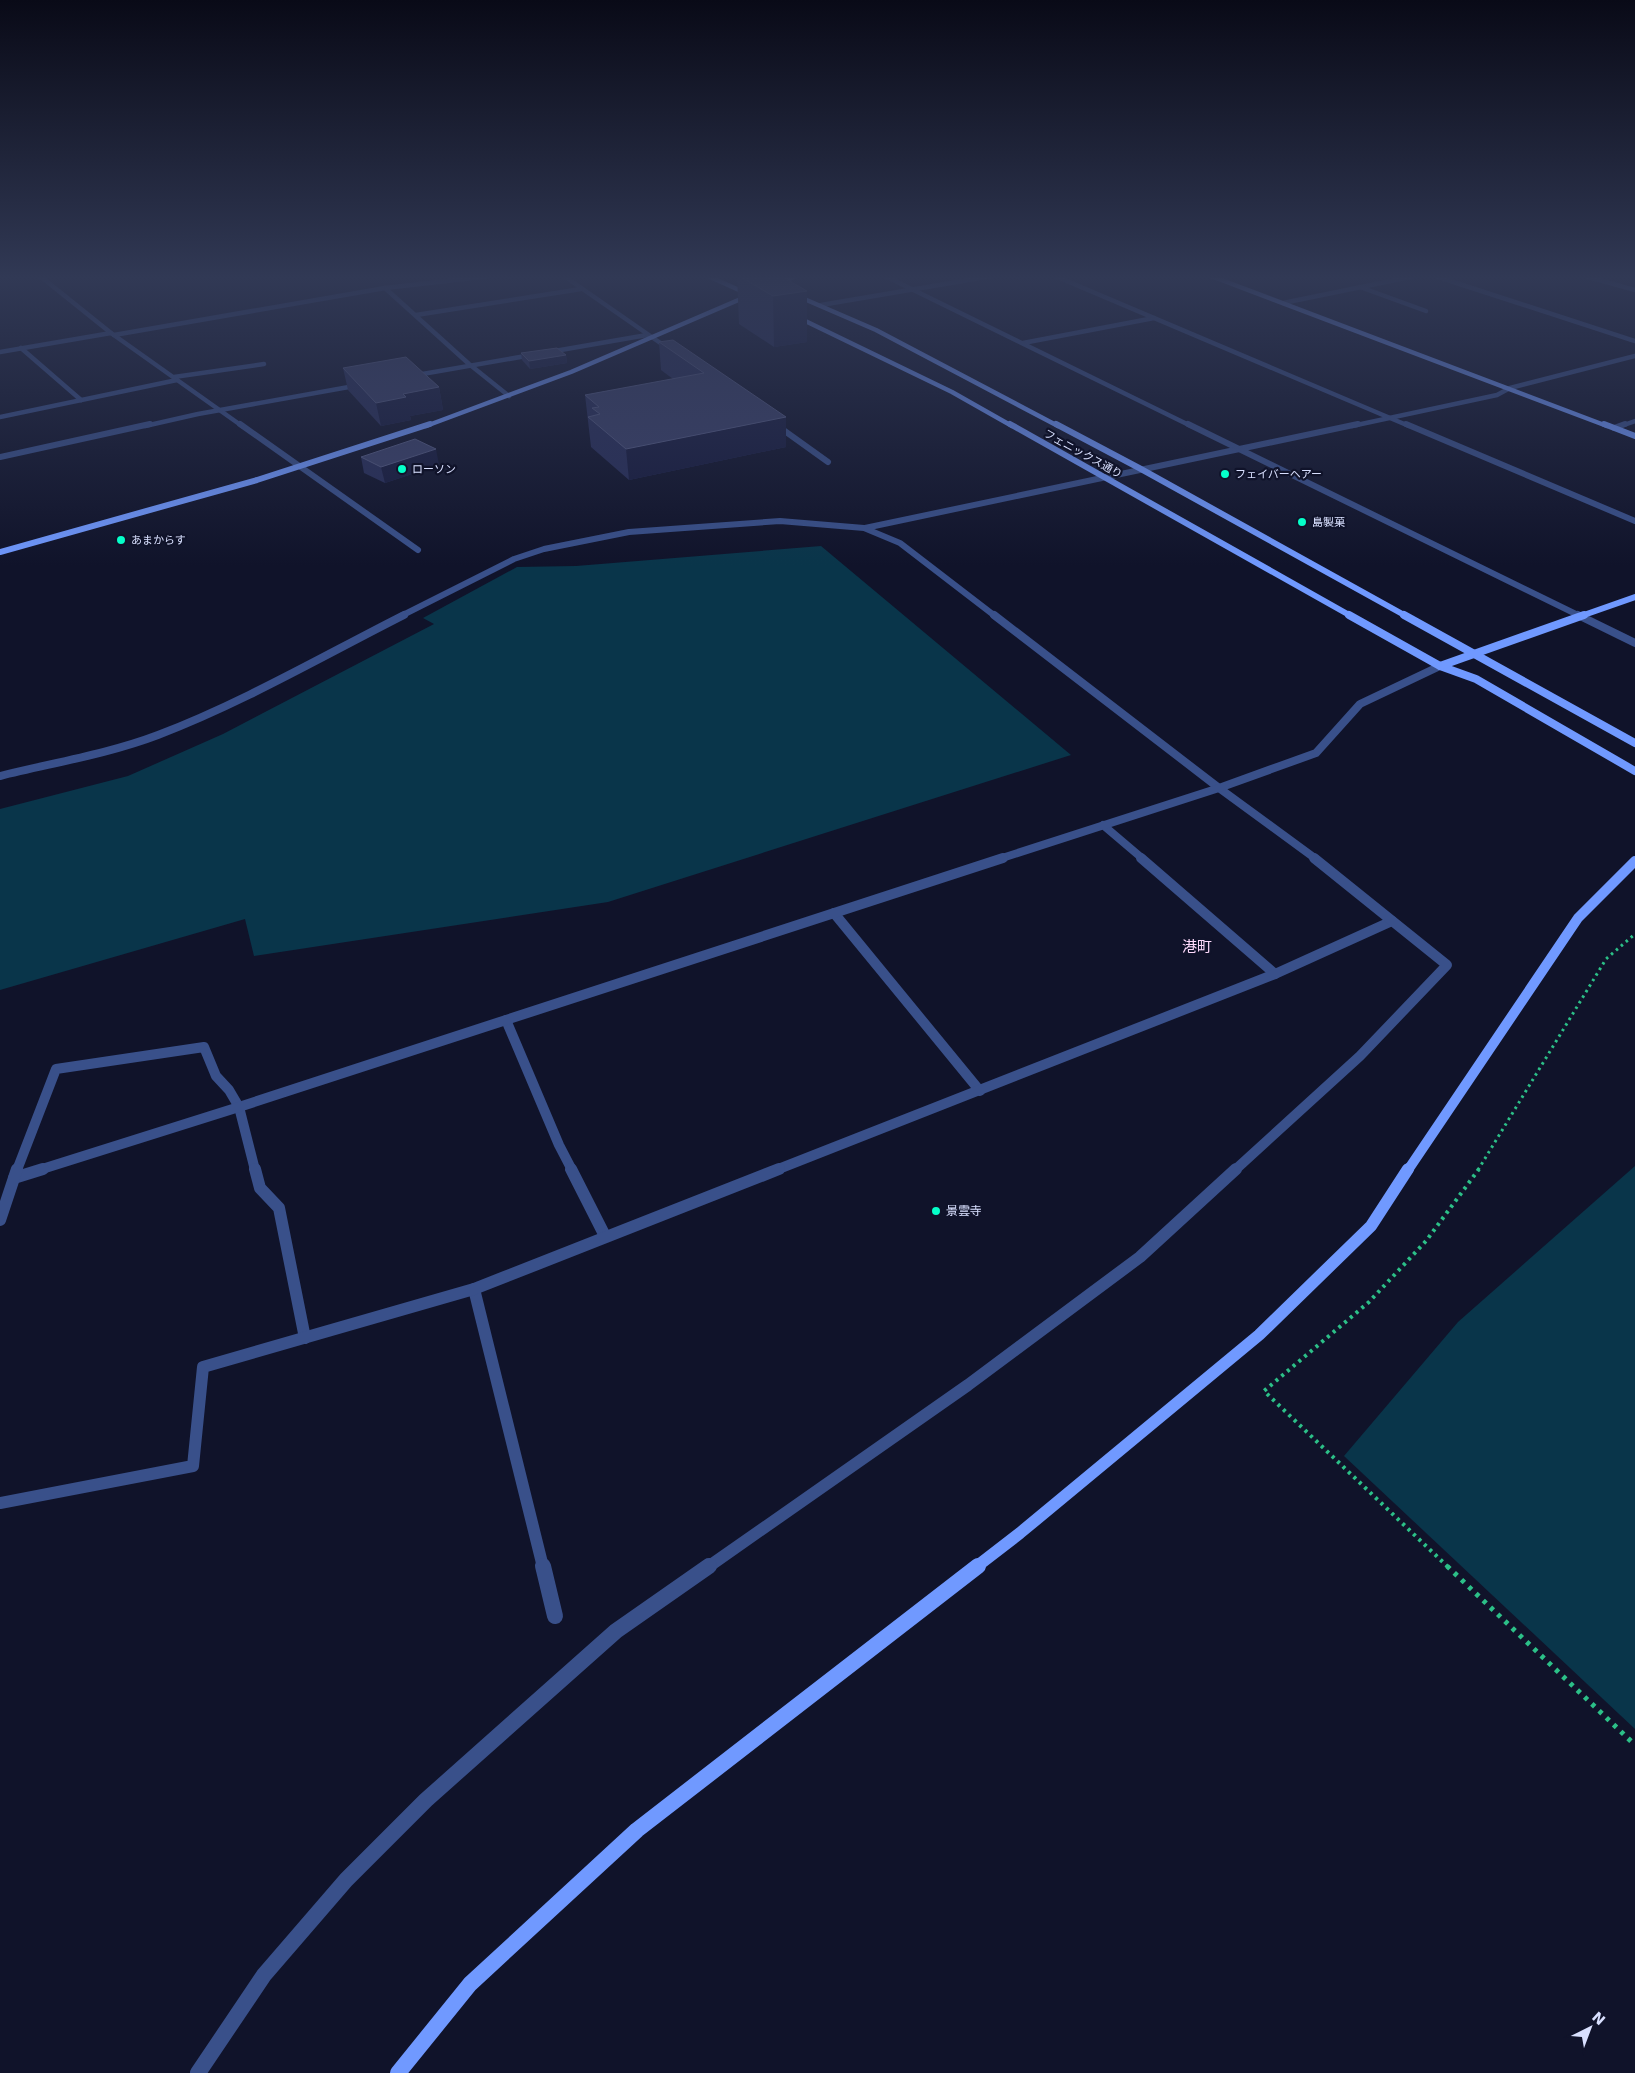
<svg xmlns="http://www.w3.org/2000/svg" width="1635" height="2073" viewBox="0 0 1635 2073" font-family="'DejaVu Sans','Noto Sans JP',sans-serif">
	<style>
		.water { fill: #09354a }
		.lines { fill: none; stroke-linecap: round; stroke-linejoin: round }
		.path-far2 { stroke: #2cc088; stroke-width: 3; stroke-dasharray: 2.5 4; stroke-linecap: butt }
		.path-far1 { stroke: #2cc088; stroke-width: 4; stroke-dasharray: 3 4.5; stroke-linecap: butt }
		.path { stroke: #2cc088; stroke-width: 5; stroke-dasharray: 4 6; stroke-linecap: butt }
		.lane-far3 { stroke: #39508a; stroke-width: 4.5 }
		.lane-far2 { stroke: #39508a; stroke-width: 6 }
		.lane-far1 { stroke: #39508a; stroke-width: 10 }
		.lane { stroke: #39508a; stroke-width: 12 }
		.street-far5 { stroke: #39508a; stroke-width: 4.5 }
		.street-far4 { stroke: #39508a; stroke-width: 6 }
		.street-far3 { stroke: #39508a; stroke-width: 8 }
		.street-far2 { stroke: #39508a; stroke-width: 10 }
		.street-far1 { stroke: #39508a; stroke-width: 12 }
		.street { stroke: #39508a; stroke-width: 16 }
		.secondary-far5 { stroke: #7099ff; stroke-width: 4.5 }
		.secondary-far4 { stroke: #7099ff; stroke-width: 6 }
		.secondary-far3 { stroke: #7099ff; stroke-width: 8 }
		.secondary-far2 { stroke: #7099ff; stroke-width: 10 }
		.secondary-far1 { stroke: #7099ff; stroke-width: 12 }
		.secondary { stroke: #7099ff; stroke-width: 16 }
		.wall { fill: #282e59 }
		.shaded-wall { fill: #171b3e }
		.building { fill: #3b416a; stroke: #545a82 }
		.poi-dot { fill: #05ffc9; stroke: #10132a; stroke-width: 2 }
		.labels { text-anchor: middle; dominant-baseline: central; stroke-width: 4.5; stroke-linejoin: round; paint-order: stroke }
		.far-street-label { font-size: 11px; fill: #d9e0ff; stroke: #10132a }
		.far-poi-label { font-size: 11px; fill: #d9e0ff; stroke: #10132a; text-anchor: start }
		.poi-label { font-size: 12px; fill: #d9e0ff; stroke: #10132a; text-anchor: start }
		.quarter-label { font-size: 15px; fill: #ffdbfd; stroke: #10132a }
	</style>
	<rect width="100%" height="100%" fill="#10132a"/>
	<g class="water">
		<polygon points="821,546 1071,755 608,902 254,956 245,919 0,990 0,809 128,776 223,734 434,624 423,618 517,567 576,566"/>
		<polygon points="1635,1166 1635,1729 1344,1456 1458,1322"/>
	</g>
	<g class="lines">
		<polyline class="path-far2" points="1478,1170 1606,959 1635,934"/>
		<polyline class="path-far1" points="1448,1567 1264,1391 1369,1302 1426,1241 1479,1169"/>
		<polyline class="path" points="1447,1566 1635,1745"/>
		<g class="lane-far3">
			<polyline points="1023,343 1154,318"/>
			<polyline points="21,348 81,400"/>
			<polyline points="0,417 177,380"/>
			<polyline points="1621,426 1635,421"/>
		</g>
		<polyline class="lane-far2" points="1614,428 1625,424"/>
		<polyline class="lane-far1" points="506,1020 559,1145 572,1170"/>
		<polyline class="lane" points="571,1169 605,1236"/>
		<g class="street-far5">
			<polyline points="40,276 111,333 242,426"/>
			<polyline points="564,276 669,349"/>
			<polyline points="885,276 1191,426"/>
			<polyline points="1055,276 1409,426"/>
			<polyline points="1435,276 1635,341"/>
			<polyline points="1585,276 1635,290"/>
			<polyline points="1360,287 1426,311"/>
			<polyline points="385,288 469,364 509,396"/>
			<polyline points="1283,303 1415,276"/>
			<polyline points="821,305 992,276"/>
			<polyline points="416,315 581,289"/>
			<polyline points="114,335 385,288 490,276"/>
			<polyline points="0,352 111,333"/>
			<polyline points="411,376 647,335"/>
			<polyline points="174,377 264,364"/>
			<polyline points="775,424 777,426"/>
			<polyline points="145,426 198,414 360,385"/>
			<polyline points="1352,426 1497,395 1510,388 1635,356"/>
		</g>
		<g class="street-far4">
			<polyline points="240,424 418,550"/>
			<polyline points="775,424 828,462"/>
			<polyline points="1188,424 1580,616"/>
			<polyline points="1406,424 1635,521"/>
			<polyline points="0,457 150,424"/>
			<polyline points="865,528 1358,424"/>
			<polyline points="401,616 514,559 544,549 629,532 780,521 864,528 900,543 995,616"/>
		</g>
		<g class="street-far3">
			<polyline points="994,615 1219,788 1316,859"/>
			<polyline points="1578,615 1635,643"/>
			<path d="M0 776C52 763 108 754 158 735 242 703 323 656 404 615"/>
			<polyline points="1103,825 1143,859"/>
			<polyline points="999,859 1219,788 1316,753 1360,704 1440,666"/>
		</g>
		<g class="street-far2">
			<polyline points="1141,858 1275,974"/>
			<polyline points="834,913 980,1091"/>
			<polyline points="17,1170 56,1069 204,1047 216,1076 229,1090 239,1107 255,1170"/>
			<polyline points="39,1170 239,1107 1003,858"/>
			<polyline points="776,1170 1275,974 1392,921"/>
			<polyline points="1235,1170 1360,1056 1447,965 1314,858"/>
		</g>
		<g class="street-far1">
			<polyline points="255,1169 260,1188 279,1208 305,1338"/>
			<polyline points="14,1178 43,1169"/>
			<polyline points="0,1220 17,1169"/>
			<polyline points="474,1289 543,1567"/>
			<polyline points="0,1503 193,1466 203,1367 474,1289 779,1169"/>
			<polyline points="708,1567 968,1385 1140,1257 1236,1169"/>
		</g>
		<g class="street">
			<polyline points="543,1566 555,1616"/>
			<polyline points="198,2073 264,1975 346,1880 426,1800 616,1631 709,1566"/>
		</g>
		<g class="secondary-far5">
			<polyline points="708,276 748,294"/>
			<polyline points="1211,276 1607,426"/>
			<polyline points="775,285 796,276"/>
			<polyline points="795,295 876,330 1058,426"/>
			<polyline points="795,316 952,392 1012,426"/>
			<polyline points="426,426 571,372 750,295"/>
		</g>
		<g class="secondary-far4">
			<polyline points="1010,424 1351,616"/>
			<polyline points="1056,424 1141,469 1406,616"/>
			<polyline points="1604,424 1635,436"/>
			<polyline points="0,552 257,480 430,424"/>
			<polyline points="1581,616 1635,597"/>
		</g>
		<g class="secondary-far3">
			<polyline points="1349,615 1440,666 1476,679 1635,771"/>
			<polyline points="1404,615 1635,743"/>
			<polyline points="1440,666 1584,615"/>
		</g>
		<polyline class="secondary-far2" points="1408,1170 1578,918 1635,861"/>
		<polyline class="secondary-far1" points="976,1567 1020,1533 1259,1335 1371,1226 1408,1169"/>
		<polyline class="secondary" points="398,2073 470,1984 637,1830 978,1566"/>
	</g>
	<g class="wall">
		<polygon points="737,276 781,276 807,291 807,342 774,347 739,324"/>
		<polygon points="659,342 786,417 786,447 629,480 591,447 585,395 673,379 661,370"/>
		<polygon points="521,353 566,355 567,363 530,369 522,360"/>
		<polygon points="343,368 439,387 443,410 410,416 411,420 381,426 348,390"/>
		<polygon points="361,457 439,465 385,483 364,473"/>
	</g>
	<g class="shaded-wall">
		<polygon points="807,291 807,342 774,347 773,296"/>
		<polygon points="566,355 567,363 530,369 529,361"/>
		<polygon points="439,387 443,410 410,416 411,420 381,426 376,403 403,394"/>
		<polygon points="786,417 786,447 629,480 626,449"/>
		<polygon points="436,449 439,465 385,483 381,467"/>
	</g>
	<g class="building">
		<polygon points="739,276 781,276 807,291 773,296"/>
		<polygon points="673,340 786,417 626,449 588,417 600,414 592,408 599,407 585,395 704,373 659,342"/>
		<polygon points="557,348 566,355 529,361 521,353"/>
		<polygon points="406,357 439,387 403,394 406,397 376,403 343,368"/>
		<polygon points="415,439 436,449 381,467 361,457"/>
	</g>
	<linearGradient id="sky" x2="0" y2="1"><stop stop-color="#090a17"/><stop offset="0.49" stop-color="#313955"/><stop offset="1" stop-color="#313955" stop-opacity="0"/></linearGradient>
	<rect width="1635" height="566" fill="url(#sky)"/>
	<g class="poi-dot">
		<circle cx="402" cy="469" r="5"/>
		<circle cx="1225" cy="474" r="5"/>
		<circle cx="1302" cy="522" r="5"/>
		<circle cx="121" cy="540" r="5"/>
		<circle cx="936" cy="1211" r="5"/>
	</g>
	<g class="labels">
		<g class="far-street-label">
			<text transform="translate(1083 454) rotate(29)">フェニックス通り</text>
		</g>
		<g class="far-poi-label">
			<text x="412" y="469">ローソン</text>
			<text x="1235" y="474">フェイバーヘアー</text>
			<text x="1312" y="522">島製菓</text>
			<text x="131" y="540">あまからす</text>
		</g>
		<g class="poi-label">
			<text x="946" y="1211">景雲寺</text>
		</g>
		<g class="quarter-label">
			<text x="1197" y="947">港町</text>
		</g>
	</g>
	<g transform="translate(1590 2028) rotate(42)" stroke="#10132a" stroke-width="4" paint-order="stroke">
	<path d="M0-4L9 19L0 12L-9 19Z" fill="#d9e0ff"/>
	<text y="-8" font-size="14" font-weight="bold" text-anchor="middle" fill="#d9e0ff">N</text>
	</g>
</svg>
